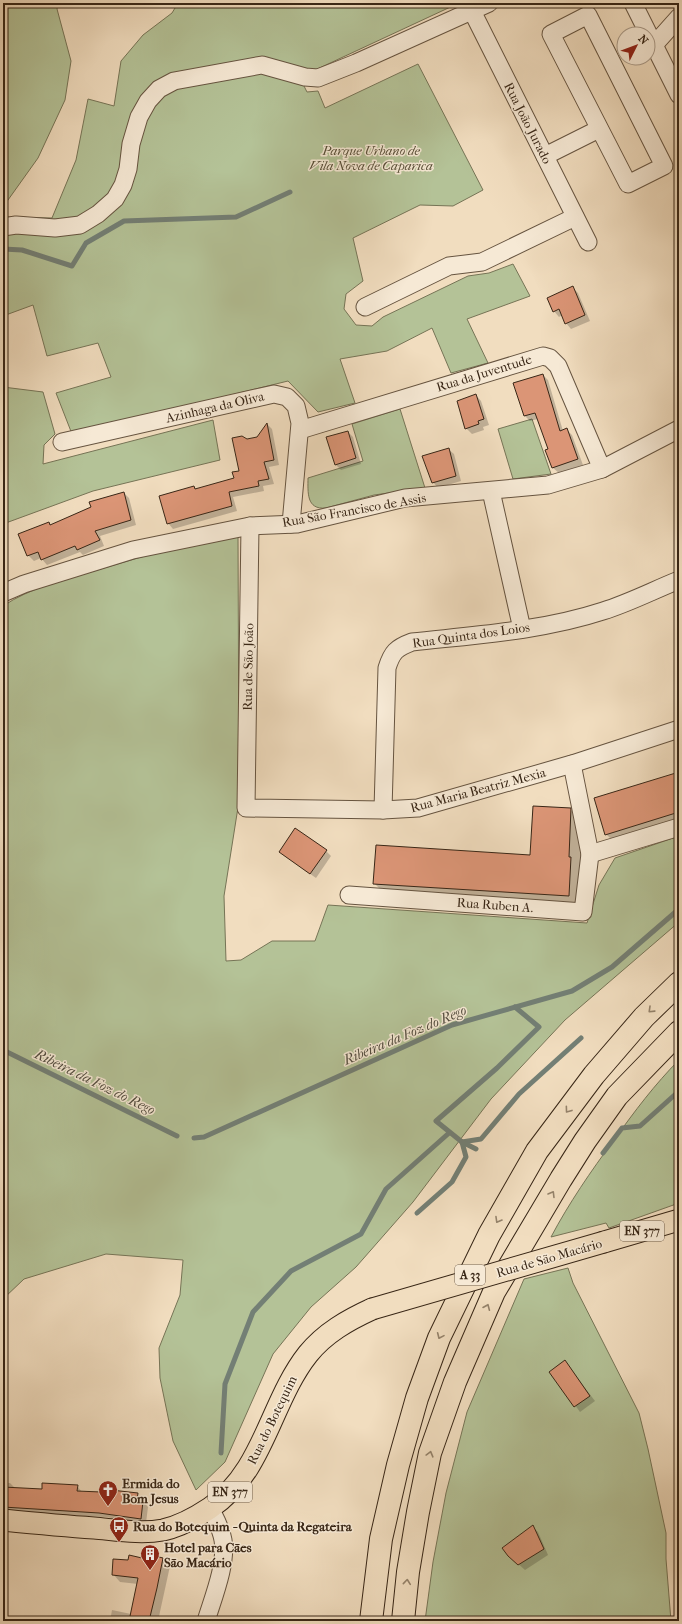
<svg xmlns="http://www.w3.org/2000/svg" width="682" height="1624" viewBox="0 0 682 1624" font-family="'IM FELL French Canon',serif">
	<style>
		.green { fill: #b4c297; stroke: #767456 }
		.shadow { fill: #0003 }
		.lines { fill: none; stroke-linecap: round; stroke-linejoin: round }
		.stream { stroke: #737f75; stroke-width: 5 }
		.building { fill: #db9576; stroke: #382616 }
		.minor-casing { stroke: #665440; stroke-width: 19 }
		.major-casing { stroke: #382616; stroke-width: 23 }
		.highway-casing { stroke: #382616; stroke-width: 24 }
		.minor { stroke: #f6e9d5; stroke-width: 17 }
		.major { stroke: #f1ddbf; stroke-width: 21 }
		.highway { stroke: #f1ddbf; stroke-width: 22 }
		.major-bridge-casing { stroke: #382616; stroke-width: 23; stroke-linecap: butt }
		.major-bridge { stroke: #f1ddbf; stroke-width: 21 }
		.oneway { stroke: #94826a }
		.labels { text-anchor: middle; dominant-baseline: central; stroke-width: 3; stroke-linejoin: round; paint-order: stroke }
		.shield { fill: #f6e9d5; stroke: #71604f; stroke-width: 1 }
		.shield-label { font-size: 12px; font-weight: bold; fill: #382616 }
		.street-label { font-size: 13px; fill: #382616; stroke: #f6e9d5 }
		.park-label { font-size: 13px; font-style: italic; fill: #574d36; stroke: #f6e9d5 }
		.poi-label { font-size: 13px; font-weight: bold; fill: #382616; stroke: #f6e9d5; text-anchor: start }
		.water-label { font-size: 14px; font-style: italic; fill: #514b3e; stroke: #f6e9d5 }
	</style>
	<rect width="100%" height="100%" fill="#f1ddbf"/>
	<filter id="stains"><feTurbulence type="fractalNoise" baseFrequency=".005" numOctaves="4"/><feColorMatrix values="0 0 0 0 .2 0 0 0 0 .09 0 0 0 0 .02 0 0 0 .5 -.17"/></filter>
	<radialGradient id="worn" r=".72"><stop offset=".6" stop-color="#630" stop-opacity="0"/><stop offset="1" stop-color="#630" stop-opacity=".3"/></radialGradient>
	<g class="green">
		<polygon points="3,3 58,3 57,9 71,61 65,100 38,158 3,207"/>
		<polygon points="178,3 459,3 313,71 304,86 307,92 318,91 325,108 418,64 483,190 453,206 420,205 353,238 363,281 346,294 344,309 356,325 372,326 383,317 468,276 489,273 513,264 530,296 467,319 488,363 451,373 432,328 387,351 340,359 355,403 318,412 288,381 72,434 56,393 111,377 98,343 47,356 33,305 3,316 3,217 52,218 76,160 88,99 114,106 121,61 143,35 172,13"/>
		<polygon points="3,387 43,392 55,434 44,445 43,464 213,420 220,460 93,491 3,524"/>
		<path d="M400 409 425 488 374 495 326 508C306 510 308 492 308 478L363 461 352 424Z"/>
		<polygon points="532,419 551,474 513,479 498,429"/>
		<path d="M238 535 239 801 224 896 226 961 241 960 272 941H315L328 905 587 923 599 885 615 858 679 836V922L565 1020 491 1099 413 1202 356 1267 311 1307 273 1354 225 1462 196 1490 173 1441 160 1378 159 1348 180 1295 183 1260 106 1254 24 1279 3 1299V606C30 588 63 580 94 571 141 557 189 542 238 535Z"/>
		<path d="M679 1060V1203L609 1228 606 1223 551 1237C569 1203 591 1171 614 1140 634 1112 655 1084 679 1060Z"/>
		<polygon points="568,1268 573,1283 639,1413 648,1449 666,1533 666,1559 671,1621 425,1621 433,1562 446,1493 467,1412 524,1279"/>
	</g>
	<g class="shadow">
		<polygon points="664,3 674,3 670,8"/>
		<polygon points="572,287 578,293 590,321 571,329 566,323 562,315 559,317 554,311"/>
		<polygon points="543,375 548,380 563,431 567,430 572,435 583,465 559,473 553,468 547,450 549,450 538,419 530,421 525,416"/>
		<polygon points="476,395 481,401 489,425 483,427 484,430 472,434 466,428"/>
		<polygon points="267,424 272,429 279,465 269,467 274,484 263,486 264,491 233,497 237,511 173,529 168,523 194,487 197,490 235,479 240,472 247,440 258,438"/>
		<polygon points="348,432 353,437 361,464 341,470 335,464"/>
		<polygon points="448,449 454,454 461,481 438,488 433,482"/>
		<polygon points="124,493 129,498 136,525 100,536 104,546 83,555 80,552 47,565 41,558 34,561 28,555 49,523 51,525"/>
		<polygon points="679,772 679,832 622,850 606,834"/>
		<polygon points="570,809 586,825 584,911 390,899 374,883 531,856"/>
		<polygon points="326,851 331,856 316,878 286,857 280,852"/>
		<polygon points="565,1362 595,1401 580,1412 551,1372"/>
		<polygon points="3,1483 10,1483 15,1488 42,1490 77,1486 82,1492 137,1494 148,1507 146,1523 105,1517 3,1512"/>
		<polygon points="533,1527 538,1532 548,1555 525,1570 515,1561"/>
		<polygon points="143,1559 163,1559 170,1566 158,1621 110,1621 112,1610 131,1614 138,1584 120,1582 113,1574 129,1561"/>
	</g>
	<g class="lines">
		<g class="stream">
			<polyline points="3,249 22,250 72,266 86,243 124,221 236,217 290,192"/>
			<polyline points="515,1007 539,1027 497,1068 436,1121 462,1142 481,1139 519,1094 581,1038"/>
			<polyline points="3,1050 177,1136"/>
			<polyline points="194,1138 204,1137 452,1025 572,991 612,967 679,909"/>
			<polyline points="462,1142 476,1149"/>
			<polyline points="603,1153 622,1128 640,1126 679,1091"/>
			<polyline points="417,1213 452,1182 466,1157 462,1142"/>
			<polyline points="221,1453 225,1384 253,1312 291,1271 361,1234 386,1189 449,1133"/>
		</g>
	</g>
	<g class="building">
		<polygon points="573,286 585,315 565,324 559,309 553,312 547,298"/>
		<polygon points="543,374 560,431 567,428 578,459 552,468 545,450 548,449 535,413 524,416 513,383"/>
		<polygon points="476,394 484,419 478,421 479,424 465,429 457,401"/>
		<polygon points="267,423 274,460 264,462 269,479 258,481 259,486 229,492 232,506 167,524 159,496 194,486 195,489 234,478 232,472 239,471 232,438 242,436 247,439 257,437"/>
		<polygon points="348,431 356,458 335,465 326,437"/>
		<polygon points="449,448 456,476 432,483 422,456"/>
		<polygon points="124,492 131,520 95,531 100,540 77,550 75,546 41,560 38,552 27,556 18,534 49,522 50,525 91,507 89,502"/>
		<polygon points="679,772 679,812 605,835 594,798"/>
		<polygon points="533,806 571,808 569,857 571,857 569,896 373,884 376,845 530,855"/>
		<polygon points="295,828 327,850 310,874 279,852"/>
		<polygon points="565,1360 590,1396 574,1407 549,1372"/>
		<polygon points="42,1483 78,1485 77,1491 101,1492 102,1489 138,1493 137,1500 143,1501 141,1519 99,1513 3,1507 3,1487 42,1489"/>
		<polygon points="533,1525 544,1549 518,1565 508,1556 502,1548"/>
		<polygon points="143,1553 163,1558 157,1588 149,1621 129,1621 138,1578 112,1575 113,1559 128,1560 129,1555 142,1558"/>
	</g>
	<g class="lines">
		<g class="minor-casing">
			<g id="minor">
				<polyline points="468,3 588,242"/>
				<polyline points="633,3 679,95"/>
				<polygon points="588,15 664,166 628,184 551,34"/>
				<polyline points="654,45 679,17"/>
				<polyline points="545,156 599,129"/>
				<polyline points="3,227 16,225 55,228 80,225 98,214 115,199 123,185 128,169 131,144 139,117 148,101 159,89 174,81 262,65 305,77 318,78 356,63 489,3"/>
				<polyline points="365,307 449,266 482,262 575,217"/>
				<polyline points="300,430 543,356 550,358 558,366 602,469"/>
				<polyline points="62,442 274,394 287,397 296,406 300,423 291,524"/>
				<polyline points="491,491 522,629"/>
				<polyline points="250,526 246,808 383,810 418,808 572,764 679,729"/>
				<polyline points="3,593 24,584 133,550 250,526 297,524 405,498 548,485 602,469 679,429"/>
				<path d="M383 810 387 668C392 652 396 648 412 642 475 635 542 631 603 611 629 603 654 590 679 580"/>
				<polyline points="590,854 679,827"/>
				<polyline points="349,895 583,912 590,854 572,764"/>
				<path d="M206 1621C213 1598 227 1564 223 1540 221 1528 215 1518 210 1508"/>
			</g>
		</g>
		<g class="major-casing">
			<g id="major">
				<polyline points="604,1242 679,1220"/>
				<path d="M3 1520C33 1523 64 1526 94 1528 117 1530 141 1534 163 1530 181 1526 195 1518 210 1508 264 1472 270 1402 308 1354 325 1333 348 1320 372 1309"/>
			</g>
		</g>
		<g class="highway-casing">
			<g id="highway">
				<polyline points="371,1621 381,1539 398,1465 417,1398 439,1338 489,1235 537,1151 594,1075 644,1017 679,983"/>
				<polyline points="403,1621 408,1572 418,1512 430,1453 455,1382 494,1292 561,1179 585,1141 617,1096 679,1032"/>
			</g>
		</g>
		<use href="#minor" class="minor"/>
		<use href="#major" class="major"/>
		<use href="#highway" class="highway"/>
		<g class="major-bridge-casing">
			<polyline id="major-bridge" points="372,1309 604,1242"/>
		</g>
		<use href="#major-bridge" class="major-bridge"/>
	</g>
	<defs><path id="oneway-chevron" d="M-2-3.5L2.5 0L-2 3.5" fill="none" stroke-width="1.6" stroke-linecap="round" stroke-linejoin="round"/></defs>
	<g class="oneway">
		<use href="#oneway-chevron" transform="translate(651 1010) rotate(136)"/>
		<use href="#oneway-chevron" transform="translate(568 1110) rotate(126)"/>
		<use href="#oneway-chevron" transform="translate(552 1194) rotate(-59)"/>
		<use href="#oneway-chevron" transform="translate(498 1220) rotate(120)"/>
		<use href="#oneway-chevron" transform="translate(487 1307) rotate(-67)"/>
		<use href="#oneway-chevron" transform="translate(440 1336) rotate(114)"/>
		<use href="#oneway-chevron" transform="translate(430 1454) rotate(-75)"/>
		<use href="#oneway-chevron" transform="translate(407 1582) rotate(-84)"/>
	</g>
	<defs>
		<g id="church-pin" transform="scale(1)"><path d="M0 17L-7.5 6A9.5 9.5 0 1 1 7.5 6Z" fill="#8f2418" stroke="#f6e9d5"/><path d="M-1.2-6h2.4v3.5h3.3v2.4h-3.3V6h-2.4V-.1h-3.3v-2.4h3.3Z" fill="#fff"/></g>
		<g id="bus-pin" transform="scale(1)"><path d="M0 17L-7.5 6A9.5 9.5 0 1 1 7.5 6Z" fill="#8f2418" stroke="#f6e9d5"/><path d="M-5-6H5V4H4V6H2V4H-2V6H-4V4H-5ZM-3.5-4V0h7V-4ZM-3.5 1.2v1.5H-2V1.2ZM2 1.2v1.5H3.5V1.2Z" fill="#fff"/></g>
		<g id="building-pin" transform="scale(1)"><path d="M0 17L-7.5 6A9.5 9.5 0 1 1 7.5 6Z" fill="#8f2418" stroke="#f6e9d5"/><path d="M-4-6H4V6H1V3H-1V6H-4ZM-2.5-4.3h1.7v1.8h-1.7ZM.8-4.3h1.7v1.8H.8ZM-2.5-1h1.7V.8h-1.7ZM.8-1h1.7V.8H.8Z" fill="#fff"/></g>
	</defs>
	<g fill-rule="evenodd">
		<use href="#church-pin" x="108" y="1490"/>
		<use href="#bus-pin" x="119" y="1526"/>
		<use href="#building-pin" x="150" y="1554"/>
	</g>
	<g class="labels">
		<g class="shield">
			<rect x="620" y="1221" width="44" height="20" rx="3"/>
			<rect x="455" y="1265" width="30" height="20" rx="3"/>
			<rect x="208" y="1482" width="44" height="20" rx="3"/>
		</g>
		<g class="shield-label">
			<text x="642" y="1231">EN 377</text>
			<text x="470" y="1275">A 33</text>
			<text x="230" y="1492">EN 377</text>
		</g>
		<g class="street-label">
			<text transform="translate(528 123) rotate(63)">Rua João Jurado</text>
			<text transform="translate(484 373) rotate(-17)">Rua da Juventude</text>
			<text transform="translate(215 407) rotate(-13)">Azinhaga da Oliva</text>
			<text transform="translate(354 510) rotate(-10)">Rua São Francisco de Assis</text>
			<text transform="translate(471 635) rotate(-8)">Rua Quinta dos Loios</text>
			<text transform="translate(248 667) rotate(-89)">Rua de São João</text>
			<text transform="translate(478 790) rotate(-15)">Rua Maria Beatriz Mexia</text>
			<text transform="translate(495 905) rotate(4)">Rua Ruben A.</text>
			<text transform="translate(549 1258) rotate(-16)">Rua de São Macário</text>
			<text transform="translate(272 1420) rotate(-64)">Rua do Botequim</text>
		</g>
		<g class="park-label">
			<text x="371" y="150">Parque Urbano de<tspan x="371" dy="15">Vila Nova de Caparica</tspan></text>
		</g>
		<g class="poi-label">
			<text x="122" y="1483">Ermida do<tspan x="122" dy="15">Bom Jesus</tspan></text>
			<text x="133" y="1526">Rua do Botequim - Quinta da Regateira</text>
			<text x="164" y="1547">Hotel para Cães<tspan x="164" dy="15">São Macário</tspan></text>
		</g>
		<g class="water-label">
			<text transform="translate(405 1035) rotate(-23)">Ribeira da Foz do Rego</text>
			<text transform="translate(95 1082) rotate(26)">Ribeira da Foz do Rego</text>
		</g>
	</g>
	<rect width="682" height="1624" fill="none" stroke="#f1ddbf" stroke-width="16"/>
	<rect x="4" y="4" width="674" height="1616" fill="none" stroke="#382616" stroke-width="2"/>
	<rect x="8" y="8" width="666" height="1608" fill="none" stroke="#382616"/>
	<g transform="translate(636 46) rotate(48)"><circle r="19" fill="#f6e9d5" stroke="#aa9b89"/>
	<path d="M0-3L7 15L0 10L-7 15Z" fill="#8f2418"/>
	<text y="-6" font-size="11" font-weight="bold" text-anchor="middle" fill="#382616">N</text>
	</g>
	<rect width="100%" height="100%" filter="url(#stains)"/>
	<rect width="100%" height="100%" fill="url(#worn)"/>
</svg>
